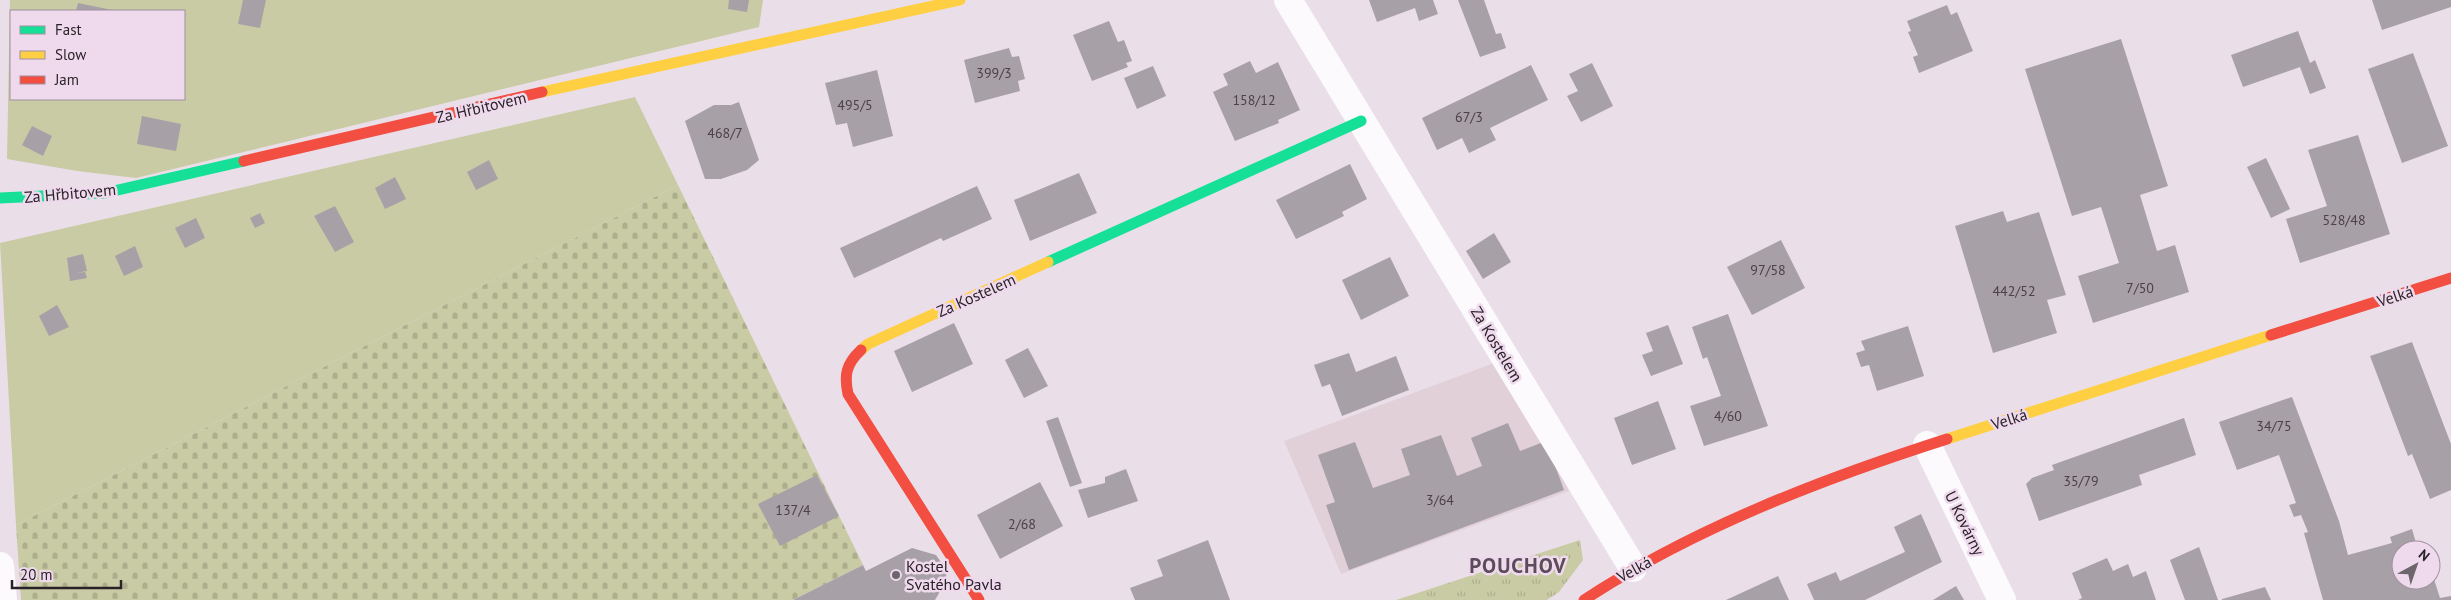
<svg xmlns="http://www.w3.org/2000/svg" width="2451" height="600" viewBox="0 0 2451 600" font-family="'PT Sans',sans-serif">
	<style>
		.education { fill: #e2d0d9 }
		.grass { fill: url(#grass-tufts) }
		.cemetery { fill: url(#cemetery-stones) }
		.garden { fill: #c8cba3; fill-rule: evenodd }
		.building { fill: #a8a0a7 }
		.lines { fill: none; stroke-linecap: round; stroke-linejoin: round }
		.street { stroke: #fcfafc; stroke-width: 28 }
		.fast { stroke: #16e098; stroke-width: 11 }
		.slow { stroke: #ffcf43; stroke-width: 11 }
		.jam { stroke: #f24e42; stroke-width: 11 }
		.poi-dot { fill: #6d646c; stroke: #efdaed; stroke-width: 2 }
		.labels { text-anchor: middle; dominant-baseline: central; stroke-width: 5; stroke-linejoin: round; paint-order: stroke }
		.number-label { font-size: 14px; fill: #4a4248 }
		.street-label { font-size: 16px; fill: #2a2229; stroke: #efdaed }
		.poi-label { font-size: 16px; fill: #2a2229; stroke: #efdaed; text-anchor: start }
		.district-label { font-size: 21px; font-weight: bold; letter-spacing: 1px; fill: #5c4b5b; stroke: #efdaed }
	</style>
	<defs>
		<pattern id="grass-tufts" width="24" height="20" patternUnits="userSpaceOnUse" patternTransform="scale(1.25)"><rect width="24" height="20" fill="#c8cba3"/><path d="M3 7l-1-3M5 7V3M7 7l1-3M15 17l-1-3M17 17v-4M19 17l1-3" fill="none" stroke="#acae8c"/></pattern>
		<pattern id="cemetery-stones" width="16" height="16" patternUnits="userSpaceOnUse" patternTransform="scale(1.25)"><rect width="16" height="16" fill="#c8cba3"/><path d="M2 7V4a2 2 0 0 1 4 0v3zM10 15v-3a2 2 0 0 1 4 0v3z" fill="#acae8c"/></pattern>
	</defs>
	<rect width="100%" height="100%" fill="#eadfe9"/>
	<polygon class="education" points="1494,363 1543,434 1569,491 1341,574 1284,441"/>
	<polygon class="grass" points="1580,540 1583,560 1559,592 1547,600 1396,600"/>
	<polygon class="cemetery" points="678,185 863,565 793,600 21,600 16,525"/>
	<g class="garden">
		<path d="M10 0H763L759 27 136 178 77 171 7 159ZM11 11H184V99H11Z"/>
		<polygon points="635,97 678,185 16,525 0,243"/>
	</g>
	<g class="building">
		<polygon points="243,0 266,0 260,28 238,24"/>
		<polygon points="729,0 749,0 747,12 728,9"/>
		<polygon points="1369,0 1433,0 1438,14 1419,21 1415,8 1377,22"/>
		<polygon points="1458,0 1484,0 1496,34 1501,33 1506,48 1480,57"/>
		<polygon points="2372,0 2451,0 2451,7 2382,30"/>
		<polygon points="78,3 112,10 112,11 76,11"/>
		<polygon points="1947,5 1951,15 1957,12 1973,51 1919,73 1913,57 1918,55 1908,32 1911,31 1907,21"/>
		<polygon points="1109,21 1118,42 1124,40 1132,61 1126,63 1128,67 1092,81 1073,35"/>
		<polygon points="2298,31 2310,63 2315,60 2326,88 2310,94 2300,67 2243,87 2231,55"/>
		<polygon points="2121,39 2168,186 2140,195 2157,251 2175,245 2189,292 2093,323 2078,276 2119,263 2101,207 2072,216 2025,69"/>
		<polygon points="1009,48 1012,57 1019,56 1025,79 1018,81 1020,91 975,103 964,60"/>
		<polygon points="2413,53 2448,146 2402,163 2368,69"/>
		<polygon points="1250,61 1256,73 1278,62 1300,110 1278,120 1279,123 1235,141 1213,92 1228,85 1223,74"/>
		<polygon points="1592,63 1613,106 1581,122 1567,96 1578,91 1569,74"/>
		<polygon points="1531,65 1548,100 1490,128 1496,140 1469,153 1462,138 1437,150 1422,118"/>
		<polygon points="1153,66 1166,96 1137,109 1124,78"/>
		<polygon points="877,70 893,136 853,147 847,123 836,125 825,83"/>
		<polygon points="739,102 759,160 747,170 721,179 705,179 685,121 714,105 731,105"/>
		<polygon points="142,116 181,124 176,151 137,144"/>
		<polygon points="32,126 52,136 43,156 22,145"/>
		<polygon points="2358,135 2390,234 2300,263 2286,219 2327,206 2308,150"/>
		<polygon points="2266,158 2290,209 2271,218 2247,167"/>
		<polygon points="489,160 498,179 476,190 467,172"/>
		<polygon points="1350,164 1367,199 1342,212 1344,216 1296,239 1276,200"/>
		<polygon points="1079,173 1097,213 1030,241 1014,200"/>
		<polygon points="395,177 406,199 385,209 375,188"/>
		<polygon points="977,186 992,219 943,241 941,238 854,278 840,248"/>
		<polygon points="335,206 354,242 335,252 314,216"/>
		<polygon points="2003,211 2007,222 2039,212 2066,295 2047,300 2057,333 1993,353 1955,226"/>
		<polygon points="260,213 265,223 255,228 250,218"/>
		<polygon points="196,218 205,238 185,248 175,228"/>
		<polygon points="1494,233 1511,262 1483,279 1466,251"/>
		<polygon points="1781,240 1805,288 1752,315 1727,267"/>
		<polygon points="135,246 143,267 124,276 115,256"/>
		<polygon points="83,254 87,271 75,273 85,272 87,278 70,281 67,258"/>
		<polygon points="1390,257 1409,296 1361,320 1342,280"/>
		<polygon points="57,305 69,327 49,336 39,316"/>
		<polygon points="1728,314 1768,426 1704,446 1690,406 1721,396 1707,357 1703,359 1692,327"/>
		<polygon points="954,323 973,364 912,392 894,351"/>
		<polygon points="1668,325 1683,364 1651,376 1642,355 1653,351 1646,333"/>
		<polygon points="1908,326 1924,376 1877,391 1869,365 1861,367 1856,353 1865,350 1861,341"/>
		<polygon points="2412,342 2451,444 2451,490 2430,499 2412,454 2408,456 2370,356"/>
		<polygon points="1028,348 1048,386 1024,398 1005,360"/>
		<polygon points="1349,353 1356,372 1396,356 1409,390 1342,416 1330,384 1322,387 1314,365"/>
		<polygon points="2292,397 2339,521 2348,555 2392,543 2390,537 2412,529 2418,550 2401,550 2401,580 2431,580 2431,570 2440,598 2451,596 2451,600 2323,600 2304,533 2308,532 2301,515 2294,517 2289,505 2296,503 2279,455 2237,470 2219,422"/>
		<polygon points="1658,401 1676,449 1632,465 1614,418"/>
		<polygon points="1058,417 1082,483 1070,487 1046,421"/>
		<polygon points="2184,418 2196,455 2139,475 2142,485 2039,521 2026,484 2032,478 2054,470 2052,465"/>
		<polygon points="1508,423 1520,451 1546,441 1564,490 1349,570 1326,505 1335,502 1318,455 1355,442 1373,488 1410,475 1401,449 1441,435 1457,476 1482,466 1471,438"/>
		<polygon points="1126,469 1138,501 1088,518 1078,490 1105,483 1105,477"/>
		<polygon points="817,475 839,516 780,546 758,504"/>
		<polygon points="1040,482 1063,526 1000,559 977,515"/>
		<polygon points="1921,514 1942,562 1865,600 1814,600 1807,584 1836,572 1840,581 1905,552 1894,527"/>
		<polygon points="1208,540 1230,600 1135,600 1130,588 1163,576 1157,560"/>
		<polygon points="2199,547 2218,600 2185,600 2170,560"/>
		<polygon points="912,548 936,555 947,571 945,583 935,600 793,600 863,565 866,571"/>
		<polygon points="2107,558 2113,571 2128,564 2133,577 2146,571 2156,600 2078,600 2082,598 2072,573"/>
		<polygon points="1778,576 1789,600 1726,600"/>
		<polygon points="1956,586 1964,600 1933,600"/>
		<polygon points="2265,587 2271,600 2222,600 2222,599"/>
	</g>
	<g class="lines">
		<g class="street">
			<polyline points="1288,0 1633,568"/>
			<polyline points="1927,445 2002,600"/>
			<polyline points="0,566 3,600"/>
		</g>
		<g class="fast">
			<polyline points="0,198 105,193 244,161"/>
			<polyline points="1048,262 1361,121"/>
		</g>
		<g class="slow">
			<polyline points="542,92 960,0"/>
			<polyline points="861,350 868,344 1048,262"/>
			<polyline points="1947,439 2271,335"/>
		</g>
		<g class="jam">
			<polyline points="244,161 542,92"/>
			<polyline points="2271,335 2451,278"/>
			<path d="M861 350C846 364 844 375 848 394L979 600"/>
			<path d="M1584 600C1694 528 1822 479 1947 439"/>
		</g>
	</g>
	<circle class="poi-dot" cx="896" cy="575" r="5"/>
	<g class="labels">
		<g class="number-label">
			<text x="994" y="73">399/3</text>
			<text x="1254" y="100">158/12</text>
			<text x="855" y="105">495/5</text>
			<text x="1469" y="117">67/3</text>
			<text x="725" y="133">468/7</text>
			<text x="2344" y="220">528/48</text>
			<text x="1768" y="270">97/58</text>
			<text x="2140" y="288">7/50</text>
			<text x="2014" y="291">442/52</text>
			<text x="1728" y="416">4/60</text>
			<text x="2274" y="426">34/75</text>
			<text x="2081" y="481">35/79</text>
			<text x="1440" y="500">3/64</text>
			<text x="793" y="510">137/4</text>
			<text x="1022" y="524">2/68</text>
		</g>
		<g class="street-label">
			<text transform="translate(481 107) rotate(-13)">Za Hřbitovem</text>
			<text transform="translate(70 193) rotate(-5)">Za Hřbitovem</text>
			<text transform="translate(976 295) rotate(-24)">Za Kostelem</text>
			<text transform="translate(2395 296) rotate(-18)">Velká</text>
			<text transform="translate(1497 344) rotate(59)">Za Kostelem</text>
			<text transform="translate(2009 419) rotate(-18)">Velká</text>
			<text transform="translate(1965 523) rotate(64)">U Kovárny</text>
			<text transform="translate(1634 569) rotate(-29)">Velká</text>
		</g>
		<g class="poi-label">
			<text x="906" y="566">Kostel<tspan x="906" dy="18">Svatého Pavla</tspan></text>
		</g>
		<g class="district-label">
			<text x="1518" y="565">POUCHOV</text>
		</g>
	</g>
	<rect x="10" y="10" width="175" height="90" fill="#efdaed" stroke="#a0909f"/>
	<rect x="20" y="26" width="25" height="8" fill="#16e098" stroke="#a0909f"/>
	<text x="55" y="35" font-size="15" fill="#2a2229">Fast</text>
	<rect x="20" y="51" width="25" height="8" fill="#ffcf43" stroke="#a0909f"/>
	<text x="55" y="60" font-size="15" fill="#2a2229">Slow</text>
	<rect x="20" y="76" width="25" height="8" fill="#f24e42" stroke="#a0909f"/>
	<text x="55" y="85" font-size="15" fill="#2a2229">Jam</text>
	<g transform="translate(2416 565) rotate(40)"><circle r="24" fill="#efdaed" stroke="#a0909f"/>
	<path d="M0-4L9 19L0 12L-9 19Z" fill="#6d646c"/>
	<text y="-8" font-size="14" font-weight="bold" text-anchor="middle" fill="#2a2229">N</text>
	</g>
	<path d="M12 580v8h109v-8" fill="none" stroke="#2a2229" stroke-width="2.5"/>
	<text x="20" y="580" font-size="15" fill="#2a2229" stroke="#efdaed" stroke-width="4" paint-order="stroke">20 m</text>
</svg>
